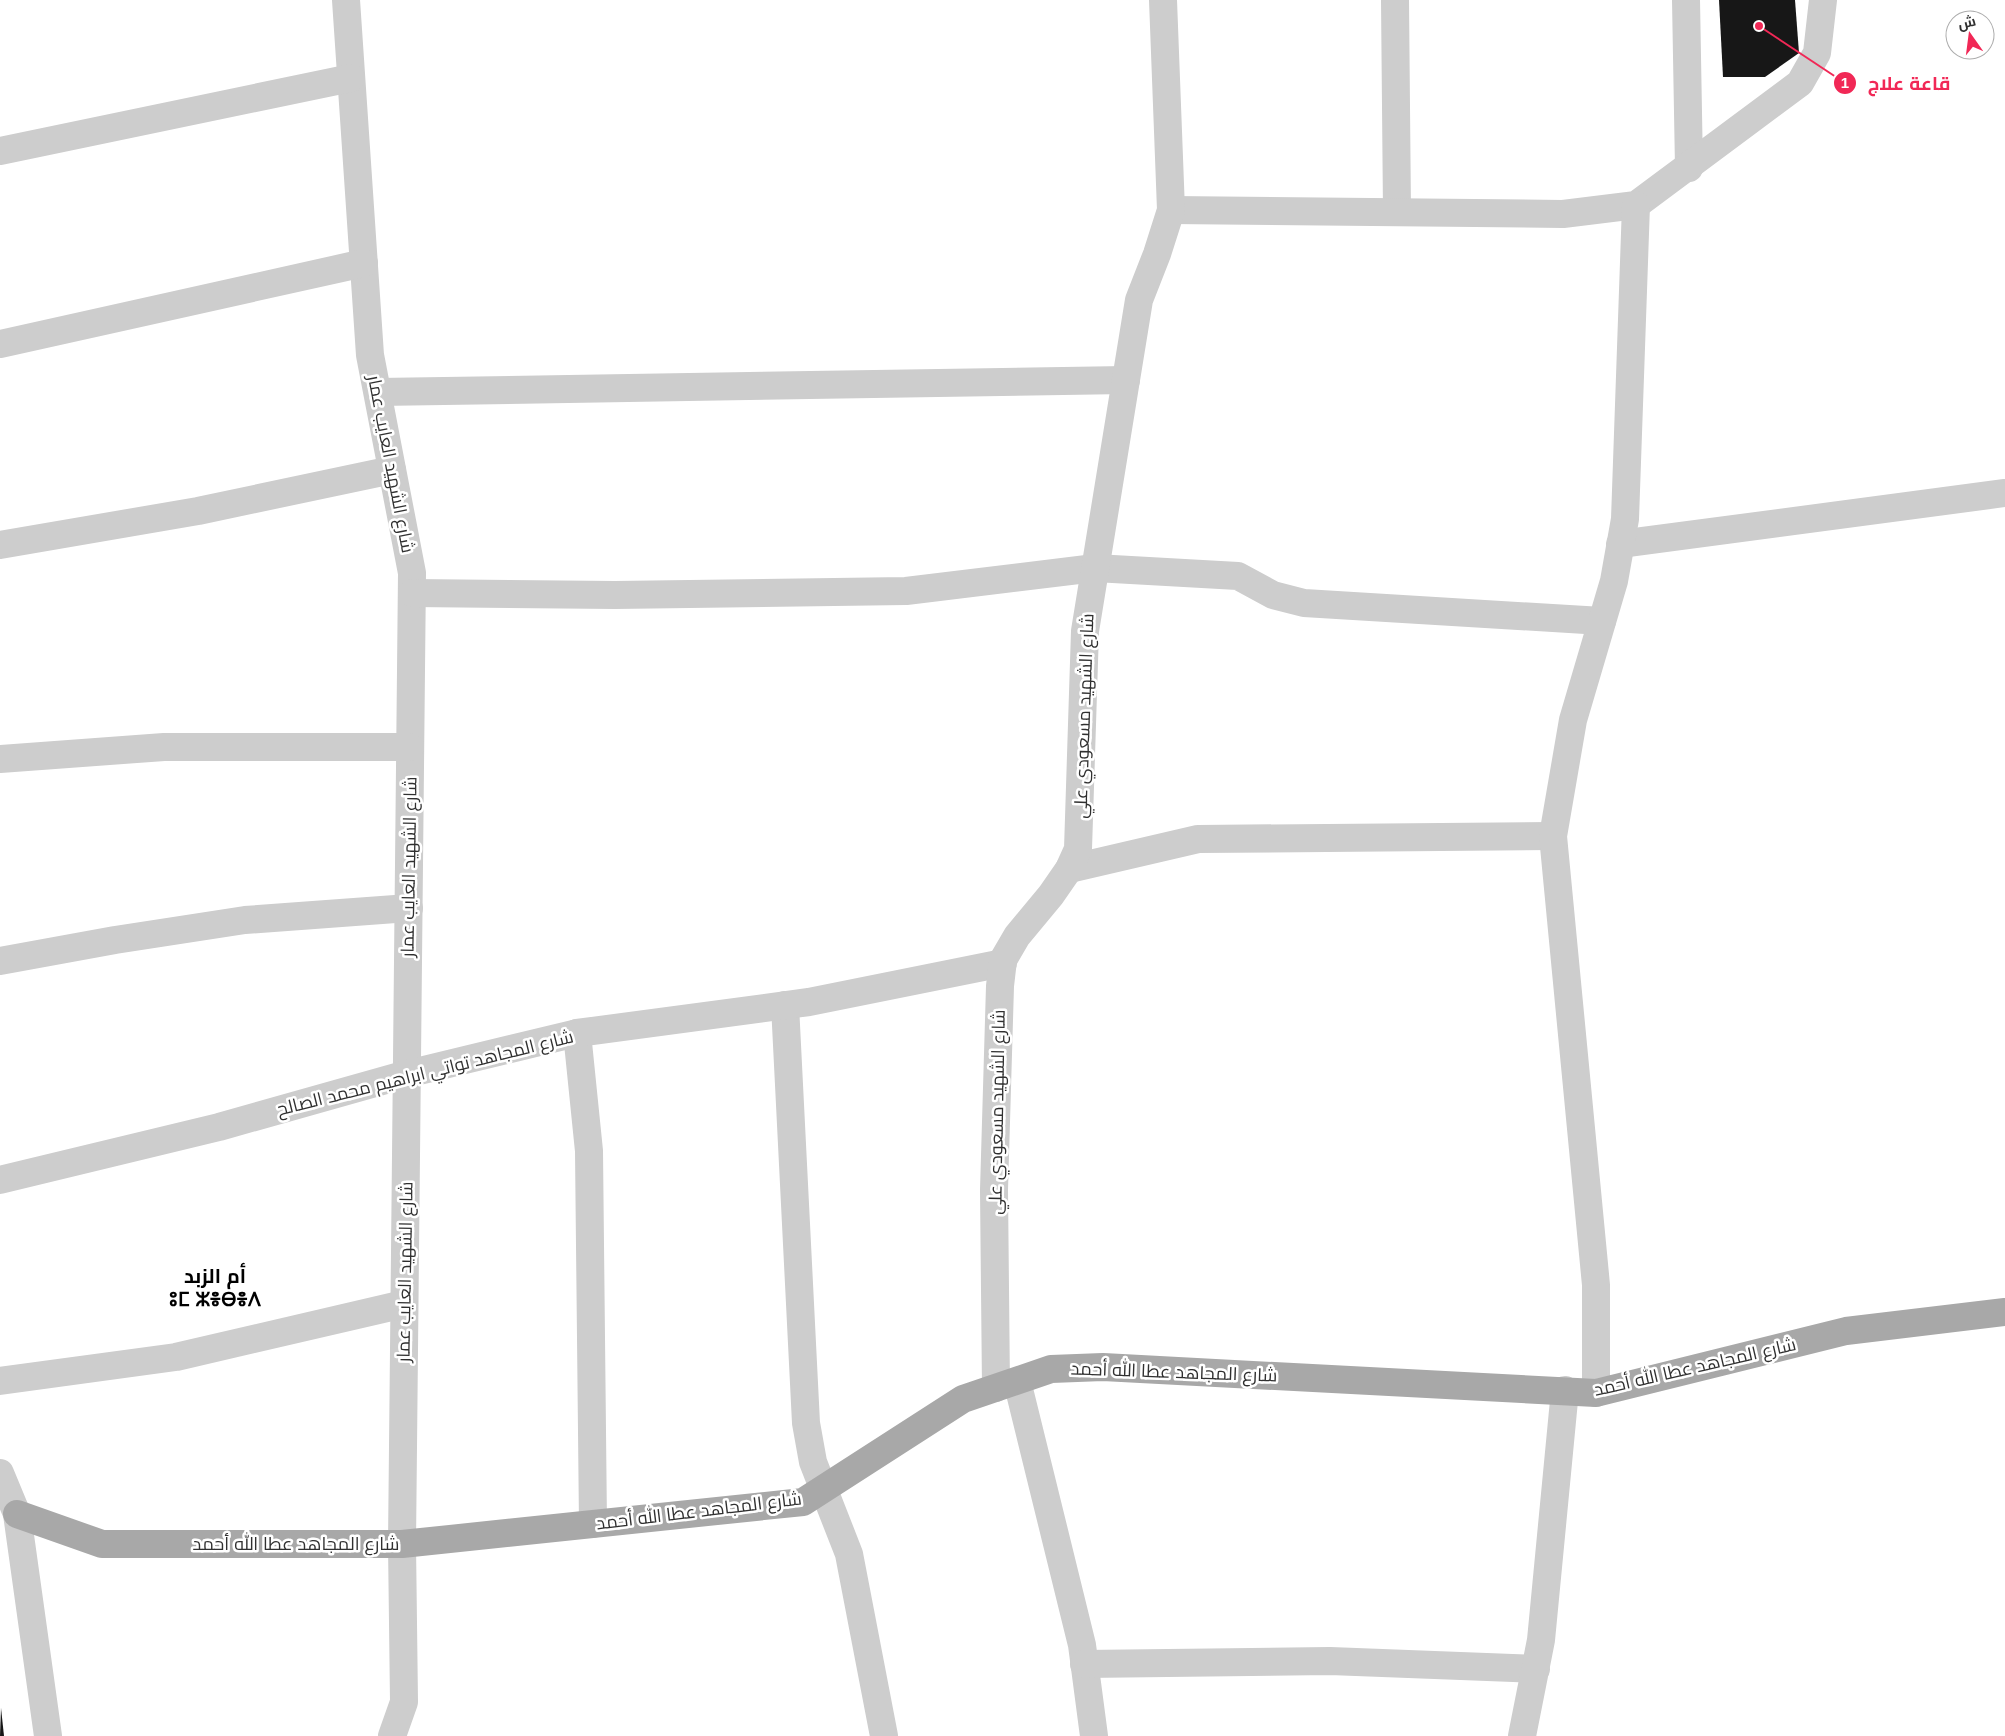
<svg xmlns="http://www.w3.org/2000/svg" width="2005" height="1736" viewBox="0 0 2005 1736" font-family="Arial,Cairo,'Noto Sans Tifinagh',sans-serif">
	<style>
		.building { fill: #171717 }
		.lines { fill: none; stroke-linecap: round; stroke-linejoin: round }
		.minor { stroke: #cdcdcd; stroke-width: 28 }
		.major { stroke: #a8a8a8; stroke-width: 28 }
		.labels { text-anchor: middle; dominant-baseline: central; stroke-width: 5; stroke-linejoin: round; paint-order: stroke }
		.street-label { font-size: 18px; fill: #303030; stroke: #fff }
		.quarter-label { font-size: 20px; font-weight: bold; fill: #000; stroke: #fff }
		.leader { fill: none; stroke: #f12856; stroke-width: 2 }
		.callout-dot { fill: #f12856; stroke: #fff; stroke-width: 2 }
		.mark-label { font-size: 15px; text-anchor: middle; font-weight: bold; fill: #fff }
		.callout-label { font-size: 19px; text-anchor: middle; font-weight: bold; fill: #f12856; stroke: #fff; stroke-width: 5; stroke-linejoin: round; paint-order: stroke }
	</style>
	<rect width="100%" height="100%" fill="#fff"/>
	<g class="building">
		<polygon points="1719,0 1795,0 1799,53 1765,77 1723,77"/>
		<polygon points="1,1708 4,1736 0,1736"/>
	</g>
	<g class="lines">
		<g class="minor">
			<polyline points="346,0 370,355 412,573 402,1544 404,1702 392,1736"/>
			<polyline points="1395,0 1397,212"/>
			<polyline points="1686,0 1689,168"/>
			<polyline points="0,151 351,78"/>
			<polyline points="1171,210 1563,214 1636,205 1800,83 1817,53 1823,0"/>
			<polyline points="0,344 364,263"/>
			<polyline points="378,392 1126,380"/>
			<polyline points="1620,544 2005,493"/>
			<polyline points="0,545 198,511 392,470"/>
			<polyline points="412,593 615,595 906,591 1095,568 1238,576 1273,595 1304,603 1602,621"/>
			<polyline points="0,759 164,747 410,747"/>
			<polyline points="1069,869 1198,839 1553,836"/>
			<polyline points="0,961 115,940 245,920 409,908"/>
			<polyline points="785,1005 806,1423 813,1462 849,1554 884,1736"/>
			<polyline points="577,1033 589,1151 593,1524"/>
			<polyline points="0,1180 219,1127 407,1074 577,1033 809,1002 1003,963"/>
			<polyline points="0,1381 176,1357 404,1304"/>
			<polyline points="1017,1381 1082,1645 1094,1736"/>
			<polyline points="996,1388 994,1190 1000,986 1003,960 1017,936 1051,895 1069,869 1078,849 1085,631 1139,300 1157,254 1171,210 1163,0"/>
			<polyline points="1596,1393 1596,1285 1553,836 1573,720 1614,581 1625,519 1636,205"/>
			<polyline points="0,1473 17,1514 48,1736"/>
			<polyline points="1084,1664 1330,1661 1536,1669"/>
			<polyline points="1522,1736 1541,1640 1565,1390"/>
		</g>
		<polyline class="major" points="17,1514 102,1544 402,1544 803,1502 963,1399 1051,1369 1103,1367 1596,1393 1846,1331 2005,1312"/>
	</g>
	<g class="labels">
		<g class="street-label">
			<text transform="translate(391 464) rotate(79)">شارع الشهيد العايب عمار</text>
			<text transform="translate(1084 716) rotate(-88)">شارع الشهيد مسعودي علي</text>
			<text transform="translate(409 867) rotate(-89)">شارع الشهيد العايب عمار</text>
			<text transform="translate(425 1073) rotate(-14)">شارع المجاهد تواتي ابراهيم محمد الصالح</text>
			<text transform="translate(997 1112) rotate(-89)">شارع الشهيد مسعودي علي</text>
			<text transform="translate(405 1272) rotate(-89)">شارع الشهيد العايب عمار</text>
			<text transform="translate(1695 1367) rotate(-13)">شارع المجاهد عطا الله أحمد</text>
			<text transform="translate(1174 1372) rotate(2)">شارع المجاهد عطا الله أحمد</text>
			<text transform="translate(699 1511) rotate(-7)">شارع المجاهد عطا الله أحمد</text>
			<text x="296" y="1544">شارع المجاهد عطا الله أحمد</text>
		</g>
		<g class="quarter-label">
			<text x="215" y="1276">أم الزبد<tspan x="215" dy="23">ⵓⵎ ⵣⴻⴱⴻⴷ</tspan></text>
		</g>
	</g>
	<path class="leader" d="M1759 26L1845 83"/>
	<g class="callout-dot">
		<circle cx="1759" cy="26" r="5"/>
		<circle cx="1845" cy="83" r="12"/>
	</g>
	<g class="mark-label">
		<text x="1845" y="88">1</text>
	</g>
	<g class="callout-label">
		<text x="1909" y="90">قاعة علاج</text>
	</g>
	<g transform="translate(1970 35) rotate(346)"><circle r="24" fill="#ffffff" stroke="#acacac"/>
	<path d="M0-4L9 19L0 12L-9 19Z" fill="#f12856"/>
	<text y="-8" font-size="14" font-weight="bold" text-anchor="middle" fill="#303030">ش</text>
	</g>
</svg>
